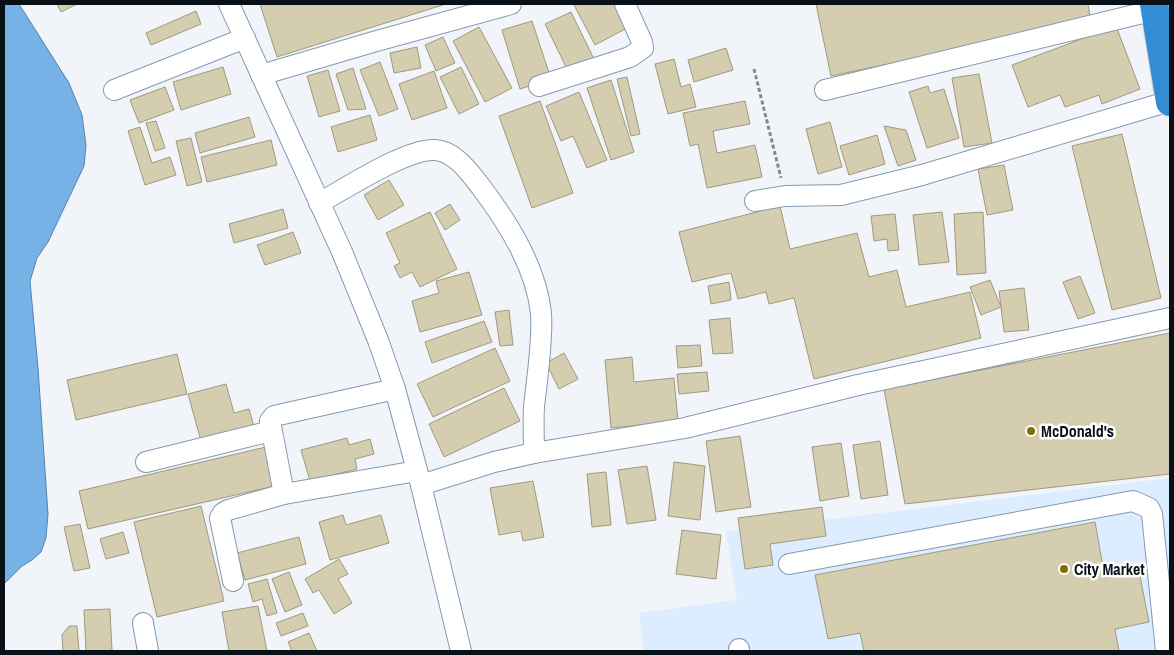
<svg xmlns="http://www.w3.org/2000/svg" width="1174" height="655" viewBox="0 0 1174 655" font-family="'Archivo Narrow',sans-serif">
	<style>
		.built { fill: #dbedfe }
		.water { fill: #77b2e7; stroke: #5682a9 }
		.building { fill: #d5cdb0; stroke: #a1997d }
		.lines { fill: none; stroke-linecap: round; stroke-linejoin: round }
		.minor-casing { stroke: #849aaf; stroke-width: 22 }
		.highway-casing { stroke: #cecfd1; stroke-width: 30 }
		.path { stroke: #83898f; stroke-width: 3; stroke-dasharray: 4 2.5; stroke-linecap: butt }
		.minor { stroke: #fff; stroke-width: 20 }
		.highway { stroke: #338dd5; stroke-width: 28 }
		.poi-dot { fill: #846c09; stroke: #fff; stroke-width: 2 }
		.labels { text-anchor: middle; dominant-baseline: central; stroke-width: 5; stroke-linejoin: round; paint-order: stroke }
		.poi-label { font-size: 16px; font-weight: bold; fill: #091118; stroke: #fff; text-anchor: start }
	</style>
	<rect width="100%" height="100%" fill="#f1f5fa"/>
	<polygon class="built" points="1170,478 1170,651 644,651 639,613 737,600 726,532"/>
	<polygon class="water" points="4,4 19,4 69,83 82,115 86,145 84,166 48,242 37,258 30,281 38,368 48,514 46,538 41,552 32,560 22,566 4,584"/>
	<g class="building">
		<polygon points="57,4 77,4 61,12"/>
		<polygon points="260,4 446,4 277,57"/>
		<polygon points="577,4 620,4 631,26 595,45 574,5"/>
		<polygon points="816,4 1088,4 1091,22 831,76"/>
		<polygon points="196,11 201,24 151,45 146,33"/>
		<polygon points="571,12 594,59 568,71 545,24"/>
		<polygon points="532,21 551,79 520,89 502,30"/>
		<polygon points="1116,26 1140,89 1102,104 1099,95 1065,107 1060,95 1028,107 1012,65"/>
		<polygon points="479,27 512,88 485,102 453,41"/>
		<polygon points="443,37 455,63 436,71 425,45"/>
		<polygon points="417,47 421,68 394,73 390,53"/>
		<polygon points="726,48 733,70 694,82 688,60"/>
		<polygon points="674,59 681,87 690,84 696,107 668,114 655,64"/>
		<polygon points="380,62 398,109 379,116 360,70"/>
		<polygon points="223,67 231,94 181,110 173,82"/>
		<polygon points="461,67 479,104 459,114 440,77"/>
		<polygon points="353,68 366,109 348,110 336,74"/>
		<polygon points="328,70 340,111 319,117 307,76"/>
		<polygon points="434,71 447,108 412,120 399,84"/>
		<polygon points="979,74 992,143 964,147 952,78"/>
		<polygon points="627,77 640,134 631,136 617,79"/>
		<polygon points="611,80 634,152 611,160 587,88"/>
		<polygon points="928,86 930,93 944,89 959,138 927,148 909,92"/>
		<polygon points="165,87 174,110 139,123 130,100"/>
		<polygon points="579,92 607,160 587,168 573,136 561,141 546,106"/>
		<polygon points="540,101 573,193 532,208 499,116"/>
		<polygon points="745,101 750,124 713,131 717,153 755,145 762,177 707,188 698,144 690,146 683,113"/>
		<polygon points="370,115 377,140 338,152 331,127"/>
		<polygon points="249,117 255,137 200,153 195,133"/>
		<polygon points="156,121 165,148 155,151 146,123"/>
		<polygon points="830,122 842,167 818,174 806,129"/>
		<polygon points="884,126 906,130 916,160 898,166"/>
		<polygon points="140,127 152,163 170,157 176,175 145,185 128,131"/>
		<polygon points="1122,134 1161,298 1112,310 1072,146"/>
		<polygon points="877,135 885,164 849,175 840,146"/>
		<polygon points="191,138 202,182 187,186 176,141"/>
		<polygon points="271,140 277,165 207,182 201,157"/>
		<polygon points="1004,165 1013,210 987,215 978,169"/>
		<polygon points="389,180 404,205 378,220 364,195"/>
		<polygon points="450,204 460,220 445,230 435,213"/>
		<polygon points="780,206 790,249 857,233 869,277 897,270 906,307 970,292 981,338 814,379 794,298 769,304 766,292 738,299 731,273 692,282 679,232"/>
		<polygon points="283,209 288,228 234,243 229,224"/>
		<polygon points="430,212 457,269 420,287 412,272 400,278 394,266 400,263 386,233"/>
		<polygon points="942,212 949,262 919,265 913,215"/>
		<polygon points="983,212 986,273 957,275 954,214"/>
		<polygon points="895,214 899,250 888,251 887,239 874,241 871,216"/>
		<polygon points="293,232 301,253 265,265 257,245"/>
		<polygon points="469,272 482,315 420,332 412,301 439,293 436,281"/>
		<polygon points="1080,276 1095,313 1078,319 1063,282"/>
		<polygon points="990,280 1001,307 981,315 970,287"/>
		<polygon points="729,282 731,300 711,304 708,286"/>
		<polygon points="1024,288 1029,330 1004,332 999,291"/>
		<polygon points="509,310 513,345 500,346 495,312"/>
		<polygon points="730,318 733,353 713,354 709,320"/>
		<polygon points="484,321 492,342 432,363 425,342"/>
		<polygon points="1170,333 1170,474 905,504 884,389"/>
		<polygon points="700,345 702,366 678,368 676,346"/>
		<polygon points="495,348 510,381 433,417 417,384"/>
		<polygon points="564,353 578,379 559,389 546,363"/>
		<polygon points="177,354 187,394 76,420 67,380"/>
		<polygon points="632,357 634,382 674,378 678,421 611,428 605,360"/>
		<polygon points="707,372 709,391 679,394 677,374"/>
		<polygon points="226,384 234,413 249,409 255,430 202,445 188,394"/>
		<polygon points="504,388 520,421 444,457 429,424"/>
		<polygon points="740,436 751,507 716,512 706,441"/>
		<polygon points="347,438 349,445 370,439 374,454 355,459 357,469 310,481 301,450"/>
		<polygon points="880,441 888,495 861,499 853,445"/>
		<polygon points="841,443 849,496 820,501 812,447"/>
		<polygon points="270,446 279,485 88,529 79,491"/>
		<polygon points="674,462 705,466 700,520 668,516"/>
		<polygon points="647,466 656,520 627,524 618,470"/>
		<polygon points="606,472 611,525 592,527 587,474"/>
		<polygon points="533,481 544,537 523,541 521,531 499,535 490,488"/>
		<polygon points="201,506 224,601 157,617 134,522"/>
		<polygon points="822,507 826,536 770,544 773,565 745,569 738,518"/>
		<polygon points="343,515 346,525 381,515 389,543 330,560 319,522"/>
		<polygon points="1095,522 1105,578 1139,571 1149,622 1115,629 1119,651 864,651 860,633 828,639 815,575"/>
		<polygon points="80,524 90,568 74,571 64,527"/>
		<polygon points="682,530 721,535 716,579 676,574"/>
		<polygon points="123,532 129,553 106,559 100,539"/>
		<polygon points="299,537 306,564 245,580 237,553"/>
		<polygon points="339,559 348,574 338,579 352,603 334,614 319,590 313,593 305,579"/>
		<polygon points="289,572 302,605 285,612 272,579"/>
		<polygon points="267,579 277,613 267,616 262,599 253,602 248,584"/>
		<polygon points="258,606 267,651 229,651 222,612"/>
		<polygon points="110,609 112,651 86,651 84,610"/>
		<polygon points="303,613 308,626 281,636 276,623"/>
		<polygon points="69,626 77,626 79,651 63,651 62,635"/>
		<polygon points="309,633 317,651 292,651 288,642"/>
	</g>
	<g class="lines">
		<g class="minor-casing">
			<g id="minor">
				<polyline points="229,4 342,252 378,340 395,389 421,485 461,651"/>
				<polyline points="261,75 373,42 511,4"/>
				<polyline points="539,86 630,57 643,48 642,42 625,4"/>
				<polyline points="114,90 245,38"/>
				<polyline points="825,90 1155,10"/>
				<polyline points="755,201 785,196 841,195 922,175 1170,101"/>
				<path d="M319 203C345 189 407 148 435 150 455 151 470 173 481 187 508 223 536 267 541 313 543 341 537 378 534 407 533 422 534 438 534 453L494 462 421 485"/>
				<polyline points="534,453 685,428 858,385 1170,318"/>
				<polyline points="146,462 271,431"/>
				<polyline points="284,494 270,421 274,416 395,389"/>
				<polyline points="789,564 1133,501 1149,508 1152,514 1166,651"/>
				<polyline points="233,581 220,518 223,513 228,510 284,494 417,471"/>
				<polyline points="143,623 148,651"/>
				<polyline points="739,649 739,651"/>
			</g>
		</g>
		<g class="highway-casing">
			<polyline id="highway" points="1154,4 1170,102"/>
		</g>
		<polyline class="path" points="754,69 781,178"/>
		<use href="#minor" class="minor"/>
		<use href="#highway" class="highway"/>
	</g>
	<g class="poi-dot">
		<circle cx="1031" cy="431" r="5"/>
		<circle cx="1064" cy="569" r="5"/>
	</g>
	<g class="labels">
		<g class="poi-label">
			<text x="1041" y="431">McDonald's</text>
			<text x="1074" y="569">City Market</text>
		</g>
	</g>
	<rect width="1174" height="655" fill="none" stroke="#091118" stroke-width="10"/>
</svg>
